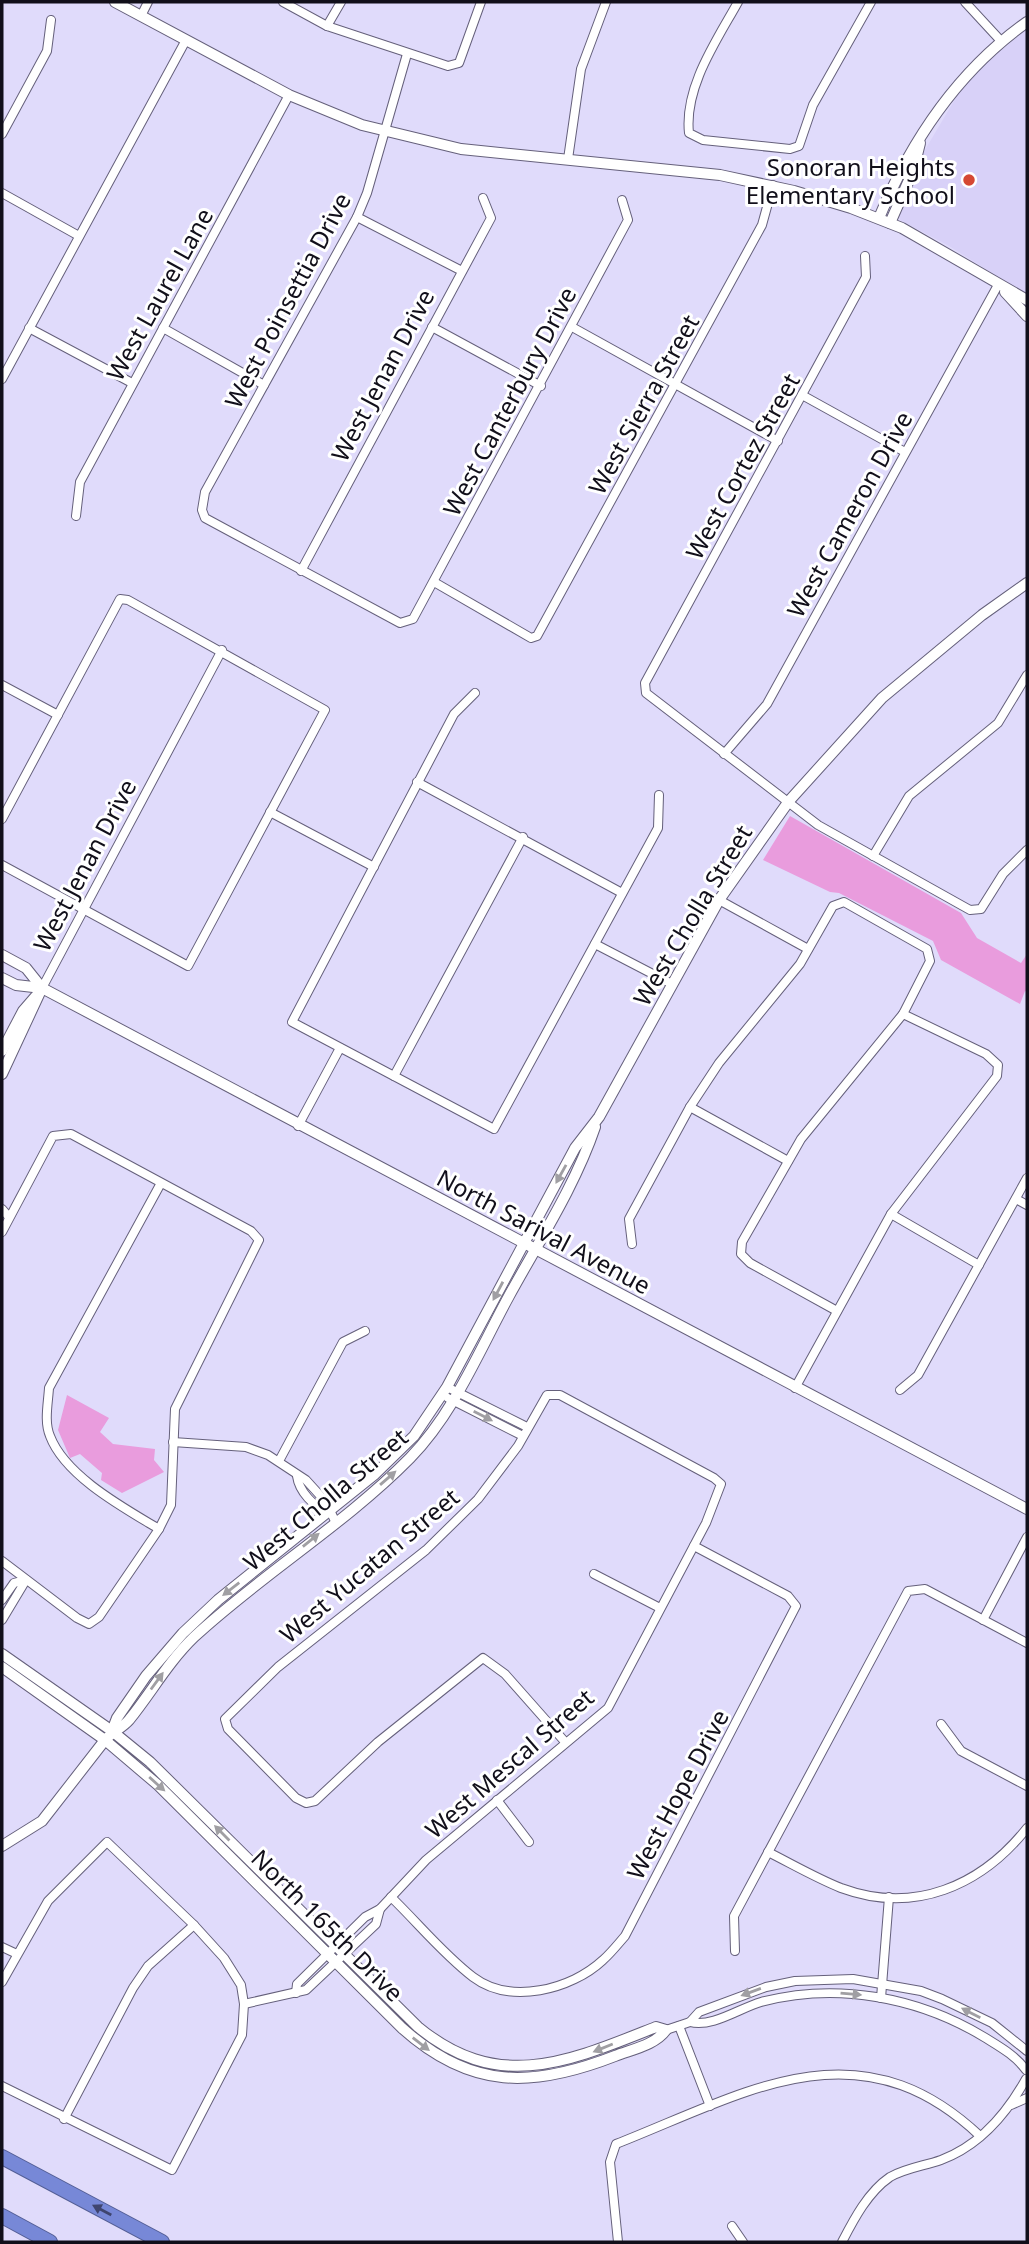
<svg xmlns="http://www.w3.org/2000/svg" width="1029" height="2244" viewBox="0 0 1029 2244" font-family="'Noto Sans',sans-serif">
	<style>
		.built { fill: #d8d1f8 }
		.green { fill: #e99cdd }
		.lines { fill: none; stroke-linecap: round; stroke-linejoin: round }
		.street-casing { stroke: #65607b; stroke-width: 10 }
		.secondary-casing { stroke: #65607b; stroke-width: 12 }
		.highway-casing { stroke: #535e95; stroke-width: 16 }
		.street { stroke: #fff; stroke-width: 8 }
		.secondary { stroke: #fff; stroke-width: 10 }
		.highway { stroke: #7788d7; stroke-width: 14 }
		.oneway { fill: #a09fa3 }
		.oneway2 { fill: #3f456f }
		.poi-dot { fill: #d54833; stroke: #fff; stroke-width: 2.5 }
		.labels { text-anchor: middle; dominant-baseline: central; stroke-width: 6; stroke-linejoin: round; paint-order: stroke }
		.poi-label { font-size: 24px; fill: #110f1a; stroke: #fff; text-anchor: end }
		.street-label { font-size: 24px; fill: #110f1a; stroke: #fff }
	</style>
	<rect width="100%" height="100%" fill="#e0dbfb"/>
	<polygon class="built" points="1027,29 1027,295 949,246 900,220 898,215 919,160 961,89 981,67"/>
	<g class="green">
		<polygon points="790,816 961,913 977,938 1021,963 1027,954 1027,992 1025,991 1020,1004 941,960 933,941 839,893 830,892 763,860"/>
		<polygon points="67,1395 109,1418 100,1432 113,1444 155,1449 154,1460 164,1472 122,1493 101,1480 102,1473 80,1454 70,1458 58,1430"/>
	</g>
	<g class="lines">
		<g class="street-casing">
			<g id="street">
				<polyline points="283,2 327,26 448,66 459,63 481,2"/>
				<path d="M738 2C717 40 684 87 689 133L703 140 790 149 799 146 813 105 871 2"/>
				<polyline points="965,2 1001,41"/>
				<polyline points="141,16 148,2"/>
				<polyline points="327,26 341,2"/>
				<polyline points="407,54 367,193 357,217 205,492 202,510 205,518 400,623 413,619 628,220 622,200"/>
				<polyline points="2,134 47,51 51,20"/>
				<polyline points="568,159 581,69 606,2"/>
				<polyline points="2,193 79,236"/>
				<polyline points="357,217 462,271"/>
				<polyline points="865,256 866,277 645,683 646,693 818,825 970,910 981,909 1003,874 1027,850"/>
				<polyline points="432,327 541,386"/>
				<polyline points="572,327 778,441"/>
				<polyline points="29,328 132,383"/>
				<polyline points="163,328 264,385"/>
				<polyline points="2,379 186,40"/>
				<polyline points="802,395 905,452"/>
				<polyline points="76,516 80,482 289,95"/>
				<polyline points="301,571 491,218 483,198"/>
				<polyline points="434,582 531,638 537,636 762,225 773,185"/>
				<polyline points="2,685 58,715"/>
				<polyline points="475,693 454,714 292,1022 494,1129 658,828 659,795"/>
				<polyline points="724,754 767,704 998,285"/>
				<polyline points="417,782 622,893"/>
				<polyline points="270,812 374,867"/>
				<polyline points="2,819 120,599 128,600 325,710 188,966 2,865"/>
				<polyline points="873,856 909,796 998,723 1027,675"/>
				<polyline points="719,900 808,949"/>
				<polyline points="595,944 672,984"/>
				<polyline points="42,988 222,650"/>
				<polyline points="394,1076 523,837"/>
				<polyline points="690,1107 788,1161"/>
				<polyline points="298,1126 340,1048"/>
				<polyline points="1016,1199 1027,1205"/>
				<polyline points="2,1209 9,1217"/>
				<polyline points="891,1214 979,1265"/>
				<polyline points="2,1232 53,1136 71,1134 251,1231 259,1240 175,1409 171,1505 159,1529 99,1617 89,1624 77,1618 2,1561"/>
				<polyline points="632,1244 629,1219 690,1107 719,1063 800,964 833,906 844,902 927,949 930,961 903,1014 801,1139 742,1242 741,1254 750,1263 837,1311"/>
				<polyline points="447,1387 527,1427"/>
				<polyline points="795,1388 891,1214 997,1076 998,1065 986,1054 903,1014"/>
				<polyline points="900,1390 918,1375 1027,1178"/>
				<polyline points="448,1398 523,1436"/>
				<polyline points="173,1442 246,1447 268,1455 306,1480 326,1502 335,1521"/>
				<polyline points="279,1461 343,1342 365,1331"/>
				<path d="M297 1476C299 1491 314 1508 328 1511"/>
				<path d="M159 1529C124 1508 65 1476 50 1436 44 1422 48 1404 49 1388L161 1183"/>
				<polyline points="594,1574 660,1608"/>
				<polyline points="2,1600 14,1583 26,1580"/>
				<polyline points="2,1620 26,1580"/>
				<polyline points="983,1620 1027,1537"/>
				<polyline points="941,1724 961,1751 1027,1786"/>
				<polyline points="497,1800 529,1842"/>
				<path d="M768 1852C792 1864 816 1878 841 1888 914 1915 981 1886 1027 1828"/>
				<path d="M391 1897C418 1923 443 1954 473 1977 510 2005 571 1990 603 1960 611 1953 618 1944 625 1936L796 1606 788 1596 694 1546"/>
				<polyline points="2,1947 17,1954"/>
				<polyline points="735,1951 734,1916 908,1591 925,1589 1027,1643"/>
				<polyline points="2,1982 48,1901 107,1842 194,1925 224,1958 241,1985 244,2004 242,2035 172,2170 2,2086"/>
				<polyline points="296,1993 297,1984 365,1917 380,1909 426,1860 608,1708 706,1523 721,1484 714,1478 560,1395 547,1395 518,1446 478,1499 426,1550 278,1667 225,1719 228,1729 296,1798 306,1803 315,1801 378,1742 483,1658 505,1674 566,1743"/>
				<polyline points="881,1998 889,1897"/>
				<polyline points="244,2004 306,1990 376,1924 380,1909"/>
				<path d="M690 2022C712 2028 740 2008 761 2002 837 1982 918 1997 984 2037 1000 2047 1015 2055 1026 2070"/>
				<polyline points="679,2026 710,2106"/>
				<polyline points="666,2030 690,2022 699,2012 766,1987 795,1981 853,1979 921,1991 942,1999 992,2023 1027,2051"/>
				<polyline points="1011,2105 1027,2098"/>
				<polyline points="64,2119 133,1988 148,1966 194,1925"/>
				<polyline points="732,2226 743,2242"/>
				<path d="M618 2242 610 2162 616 2144C746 2093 858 2021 980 2136"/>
				<path d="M842 2242C854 2219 868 2192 890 2177 906 2168 924 2166 941 2160 979 2146 1007 2113 1026 2079"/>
			</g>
		</g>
		<g class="secondary-casing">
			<g id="secondary">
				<polyline points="115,2 289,95 362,125 461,149 720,175 794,191 851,208 902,228 1027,300"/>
				<path d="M879 218C911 141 958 71 1027 22"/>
				<polyline points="890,223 913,171 920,143"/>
				<polyline points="1005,292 1027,316"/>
				<polyline points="2,955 26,968 42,988"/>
				<polyline points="2,978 16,985 42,988 1027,1509"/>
				<polyline points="2,1051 23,1011 36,996"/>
				<polyline points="2,1074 42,988"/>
				<path d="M2 1654 112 1731 150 1762 418 2027C499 2094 570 2061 656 2027L666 2030C655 2045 633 2049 615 2056 533 2088 471 2090 402 2028L158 1785 105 1740 2 1667"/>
				<polyline points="112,1731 117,1718 146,1676 183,1633 218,1600 375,1474 414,1436 447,1387 575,1148 599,1117 719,900 789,801 882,698 982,615 1027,583"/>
				<path d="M2 1846 42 1821 105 1740C112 1732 122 1728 129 1720 151 1693 168 1662 194 1637 262 1574 345 1524 410 1458 454 1413 479 1351 509 1296 539 1241 575 1186 595 1127"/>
			</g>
		</g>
		<g class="highway-casing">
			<g id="highway">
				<polyline points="2,2157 162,2242"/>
				<polyline points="2,2216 50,2242"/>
			</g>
		</g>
		<use href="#street" class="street"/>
		<use href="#secondary" class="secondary"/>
		<use href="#highway" class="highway"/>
	</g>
	<defs><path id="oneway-solid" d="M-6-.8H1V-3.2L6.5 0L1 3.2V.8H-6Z" transform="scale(1.75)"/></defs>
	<g class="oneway">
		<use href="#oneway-solid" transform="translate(561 1174) rotate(119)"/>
		<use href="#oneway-solid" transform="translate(498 1291) rotate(118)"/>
		<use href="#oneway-solid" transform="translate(483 1416) rotate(27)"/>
		<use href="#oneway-solid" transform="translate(388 1478) rotate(-41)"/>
		<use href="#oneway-solid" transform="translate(311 1540) rotate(-39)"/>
		<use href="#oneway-solid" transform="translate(231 1589) rotate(142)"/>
		<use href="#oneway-solid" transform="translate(157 1681) rotate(-54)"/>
		<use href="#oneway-solid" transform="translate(157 1784) rotate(42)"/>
		<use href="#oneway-solid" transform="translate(222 1833) rotate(-135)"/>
		<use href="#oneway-solid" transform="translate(751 1992) rotate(160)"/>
		<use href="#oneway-solid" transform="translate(851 1994) rotate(5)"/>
		<use href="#oneway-solid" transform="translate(971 2013) rotate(-153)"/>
		<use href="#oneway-solid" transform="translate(421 2044) rotate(38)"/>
		<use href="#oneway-solid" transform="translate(603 2048) rotate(158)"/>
	</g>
	<use class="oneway2" href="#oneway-solid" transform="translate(102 2210) rotate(-152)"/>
	<circle class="poi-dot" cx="969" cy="180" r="7"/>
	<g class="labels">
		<g class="poi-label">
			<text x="955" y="166">Sonoran Heights<tspan x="955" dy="28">Elementary School</tspan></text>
		</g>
		<g class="street-label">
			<text transform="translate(159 294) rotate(-61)">West Laurel Lane</text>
			<text transform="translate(287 300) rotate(-62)">West Poinsettia Drive</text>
			<text transform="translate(382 375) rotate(-62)">West Jenan Drive</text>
			<text transform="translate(509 401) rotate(-62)">West Canterbury Drive</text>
			<text transform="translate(643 404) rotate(-61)">West Sierra Street</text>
			<text transform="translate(742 466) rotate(-61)">West Cortez Street</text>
			<text transform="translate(849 514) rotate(-61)">West Cameron Drive</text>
			<text transform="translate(84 865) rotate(-62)">West Jenan Drive</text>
			<text transform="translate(692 915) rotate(-59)">West Cholla Street</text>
			<text transform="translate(544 1231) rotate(28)">North Sarival Avenue</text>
			<text transform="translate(325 1499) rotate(-40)">West Cholla Street</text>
			<text transform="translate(369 1565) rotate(-40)">West Yucatan Street</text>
			<text transform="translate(509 1763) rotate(-41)">West Mescal Street</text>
			<text transform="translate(677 1794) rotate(-62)">West Hope Drive</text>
			<text transform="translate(328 1925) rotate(45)">North 165th Drive</text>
		</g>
	</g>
	<rect width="1029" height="2244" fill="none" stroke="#110f1a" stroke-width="7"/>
</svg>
